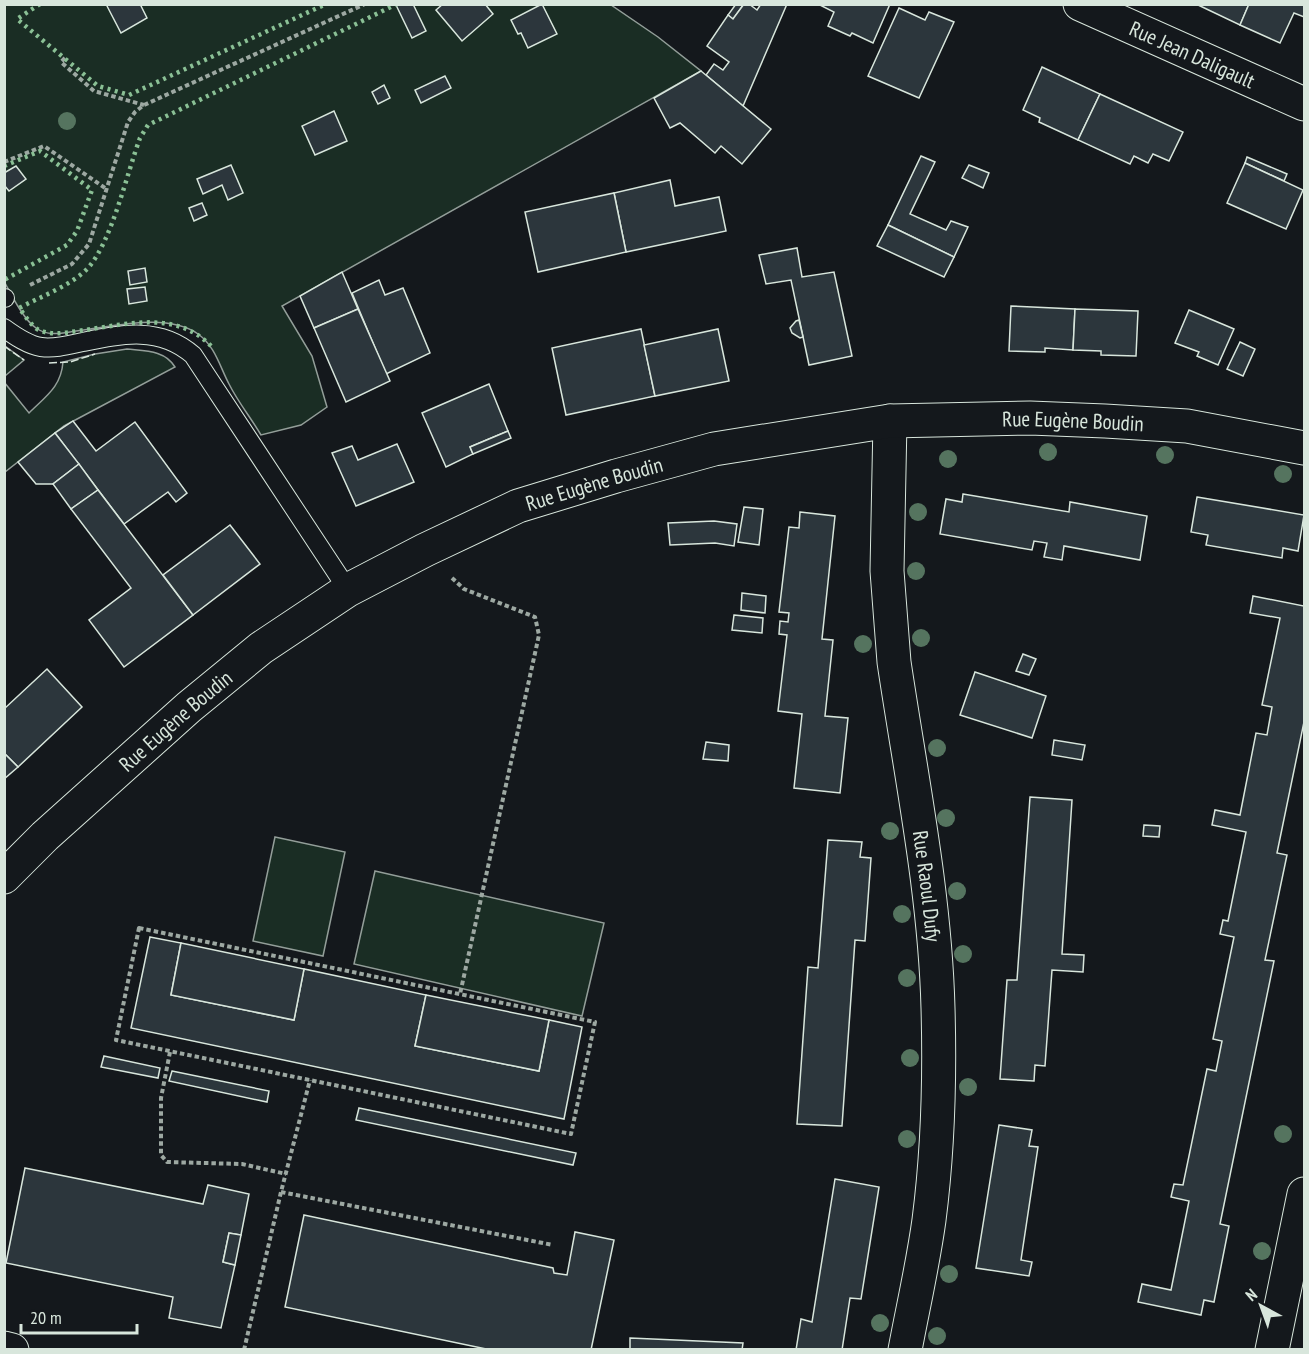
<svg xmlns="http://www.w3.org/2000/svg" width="1309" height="1354" viewBox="0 0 1309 1354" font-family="'PT Sans Narrow',sans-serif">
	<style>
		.green { fill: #1a2d24; stroke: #939e99; stroke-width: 1.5 }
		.building { fill: #2c363c; stroke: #d8e6dc; stroke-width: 1.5 }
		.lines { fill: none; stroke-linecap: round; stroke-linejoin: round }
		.service-casing { stroke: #d8e6dc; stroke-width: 20 }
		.minor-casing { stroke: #d8e6dc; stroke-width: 35 }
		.tertiary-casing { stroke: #d8e6dc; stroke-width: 35 }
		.path { stroke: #9da8a2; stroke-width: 4; stroke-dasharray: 4.5 3; stroke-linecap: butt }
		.service { stroke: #14181c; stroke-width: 18 }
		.minor { stroke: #14181c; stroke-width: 33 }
		.tertiary { stroke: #14181c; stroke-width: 33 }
		.hedge { stroke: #8ac095; stroke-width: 4.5; stroke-dasharray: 3 4.5; stroke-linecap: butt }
		.fence { stroke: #d8e6dc; stroke-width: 1.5; stroke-dasharray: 8 3; stroke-linecap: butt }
		.tree { fill: #55745f }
		.labels { text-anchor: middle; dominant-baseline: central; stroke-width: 4.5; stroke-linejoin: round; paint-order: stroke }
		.street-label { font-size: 21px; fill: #d8e6dc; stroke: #14181c }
	</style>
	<rect width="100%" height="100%" fill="#14181c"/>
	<g class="green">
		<path d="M4 5H611L658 37 701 71 282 306 312 356 327 407 301 425 261 435C251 418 238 402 229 384 220 367 215 346 198 334 167 312 112 327 76 331 62 333 49 337 36 328 24 320 12 296 5 283Z"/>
		<polygon points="5,346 24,360 5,376"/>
		<path d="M127 349C145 351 165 350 175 367L64 426 5 472 4 382 29 413C46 396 61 387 63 362L95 354Z"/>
		<polygon points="275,837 345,852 323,956 253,941"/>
		<polygon points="375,871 604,923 582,1016 354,964"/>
	</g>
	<g class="building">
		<polygon points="109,4 140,4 147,18 121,33 107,6"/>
		<polygon points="413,4 426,31 412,38 396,5"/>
		<polygon points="443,4 485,4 493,14 462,41 436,10"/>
		<polygon points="542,4 557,34 528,48 521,33 518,34 511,20"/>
		<polygon points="736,4 744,4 733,19 728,15"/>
		<polygon points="744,4 749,4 757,10 761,4 787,4 743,106 706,75 714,64 723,70 729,62 707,46 728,15 733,19"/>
		<polygon points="818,4 890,4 873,43 852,33 850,36 828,26 834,12"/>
		<polygon points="1196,4 1249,4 1240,25"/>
		<polygon points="1249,4 1304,4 1304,17 1294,13 1280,43 1240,25"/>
		<polygon points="899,8 925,20 929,12 954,22 919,98 868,76"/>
		<polygon points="1042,67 1100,94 1078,140 1039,122 1040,118 1023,110"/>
		<polygon points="701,71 771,129 742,164 721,146 715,153 680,123 670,128 654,98"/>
		<polygon points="445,76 451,88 421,103 415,90"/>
		<polygon points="384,85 390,98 378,104 372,92"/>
		<polygon points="1100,94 1183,132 1169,161 1153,154 1148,163 1134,156 1130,164 1078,140"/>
		<polygon points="334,111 347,141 315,155 302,126"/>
		<polygon points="921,156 935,162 910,214 946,230 951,221 968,227 954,257 888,225"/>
		<polygon points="1247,157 1287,174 1284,181 1245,163"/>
		<polygon points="1245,163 1303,190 1286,229 1227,203"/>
		<polygon points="231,165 243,193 228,200 222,185 203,194 197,179"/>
		<polygon points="969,165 989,173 983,188 962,178"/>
		<polygon points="16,166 26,179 9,191 4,185 4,173"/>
		<polygon points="670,180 675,206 719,197 726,231 626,252 614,193"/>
		<polygon points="614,193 626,252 538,272 525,212"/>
		<polygon points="202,203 207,215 194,221 189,208"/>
		<polygon points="888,225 954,257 944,277 877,246"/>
		<polygon points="797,248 802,277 834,272 852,356 809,365 791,280 766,284 759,255"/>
		<polygon points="145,268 147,282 130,285 128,271"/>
		<polygon points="342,272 358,309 314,328 300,296"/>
		<polygon points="379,280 385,295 403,288 430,353 386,374 352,293"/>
		<polygon points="145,287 147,301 129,304 127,289"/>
		<polygon points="1011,306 1075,309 1073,350 1045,348 1045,352 1009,351"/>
		<polygon points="358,309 390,381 346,402 314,328"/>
		<polygon points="1075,309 1138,311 1136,356 1101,355 1101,351 1073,350"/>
		<polygon points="1189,310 1234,329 1218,365 1197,356 1199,352 1175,343"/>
		<polygon points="799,320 803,337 800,338 792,333 790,328 796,321"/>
		<polygon points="641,329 655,396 566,415 552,348"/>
		<polygon points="718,329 729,381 655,396 644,345"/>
		<polygon points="1240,342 1255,349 1243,376 1227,369"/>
		<polygon points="489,384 508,431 470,447 473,454 446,467 422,413"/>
		<polygon points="73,421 96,451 135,422 187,493 176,502 168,492 124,524 55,433"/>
		<polygon points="508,431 511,438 473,454 470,447"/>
		<polygon points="55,433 79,464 53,484 36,484 18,462"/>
		<polygon points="397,444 414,482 356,506 332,453 352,446 358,460"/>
		<polygon points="79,464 98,490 71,509 53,484"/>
		<polygon points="98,490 193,615 124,667 89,620 131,588 71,509"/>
		<polygon points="963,494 1069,512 1070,502 1147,516 1140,560 1064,546 1062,560 1044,557 1047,543 1034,541 1032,550 940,534 946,499 962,502"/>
		<polygon points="1197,497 1304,515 1298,551 1283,548 1282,558 1206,545 1208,535 1191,532"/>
		<polygon points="744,507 763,509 759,545 738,542"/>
		<polygon points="800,512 835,516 822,639 833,640 825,716 848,718 840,793 794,788 802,714 778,711 787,635 779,634 780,621 788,622 789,613 779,612 789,527 799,528"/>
		<polygon points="714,521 737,524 734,546 715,543 670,545 668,523"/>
		<polygon points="230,525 260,564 193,615 163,575"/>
		<polygon points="742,593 766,596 765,613 741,610"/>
		<polygon points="1253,596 1304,606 1304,722 1277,853 1287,855 1265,960 1274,961 1220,1224 1229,1226 1214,1302 1204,1300 1201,1315 1138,1302 1142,1284 1171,1290 1189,1201 1171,1197 1174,1184 1183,1185 1207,1069 1216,1071 1222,1041 1213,1039 1234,937 1220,934 1223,920 1228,921 1246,832 1212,825 1215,810 1240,815 1256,733 1267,735 1272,707 1262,705 1280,618 1250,613"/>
		<polygon points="734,615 763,618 762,633 732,630"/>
		<polygon points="1023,654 1036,659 1029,675 1016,671"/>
		<polygon points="47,669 82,707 18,767 4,753 4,709"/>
		<polygon points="975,672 1046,696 1032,738 960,715"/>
		<polygon points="1054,740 1085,745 1082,760 1052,755"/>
		<polygon points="706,742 729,745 728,761 703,759"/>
		<polygon points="4,753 18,767 4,779"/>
		<polygon points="1030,797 1072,800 1062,954 1084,955 1083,972 1052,970 1045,1066 1035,1065 1034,1081 1000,1079 1007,980 1017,980"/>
		<polygon points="1144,825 1160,826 1159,837 1143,836"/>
		<polygon points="828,840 862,842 860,857 871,858 865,941 855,940 842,1126 797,1124 808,967 818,968"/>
		<polygon points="150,937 181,943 171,995 294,1020 304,969 426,995 415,1046 539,1071 549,1020 582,1027 564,1119 131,1028"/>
		<polygon points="181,943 304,969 294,1020 171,995"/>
		<polygon points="426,995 549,1020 539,1071 415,1046"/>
		<polygon points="104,1056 160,1068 158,1078 101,1067"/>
		<polygon points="172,1071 269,1091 267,1102 169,1081"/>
		<polygon points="359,1108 576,1153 573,1165 356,1120"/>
		<polygon points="999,1125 1032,1130 1029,1146 1038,1147 1021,1260 1032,1262 1029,1276 976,1268"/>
		<polygon points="25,1168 203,1204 208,1185 249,1194 241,1235 229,1233 223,1262 235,1265 221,1328 169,1318 173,1297 6,1263"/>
		<polygon points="835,1179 879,1187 861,1299 850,1298 842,1350 796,1350 801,1319 812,1322"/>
		<polygon points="304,1215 553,1268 554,1273 567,1275 575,1232 614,1240 591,1350 491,1350 285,1307"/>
		<polygon points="229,1233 241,1235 235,1265 223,1262"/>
		<polygon points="630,1338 743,1343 742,1350 630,1350"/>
	</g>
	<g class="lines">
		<g class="service-casing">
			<g id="service">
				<polyline points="4,298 5,298"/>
				<path d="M4 328C15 336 28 345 41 347 55 349 69 345 83 342 122 334 160 326 193 355L348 590"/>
			</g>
		</g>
		<g class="minor-casing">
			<g id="minor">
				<path id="s1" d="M1080 4 1304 104"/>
				<path id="s2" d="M890 421 887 571 894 662C911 776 935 893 938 1008 940 1079 938 1150 929 1220 923 1264 913 1307 905 1350"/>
				<polyline points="4,1348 12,1350"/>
			</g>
		</g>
		<g class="tertiary-casing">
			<g id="tertiary">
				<path id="s3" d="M4 877 45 836 189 707 261 648 348 590 425 550 518 506 616 476 714 449 890 421 1030 418 1105 421 1187 426 1304 448"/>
				<polyline points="1272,1350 1304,1194"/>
			</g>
		</g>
		<g class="path">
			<polyline points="65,58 61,62 94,91 144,105"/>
			<polyline points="4,162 44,146 105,188"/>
			<polyline points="30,285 72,264 89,244 128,122 135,112 144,105 365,4"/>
			<polyline points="452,578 464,589 535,617 539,635 460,994"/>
			<polygon points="139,928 595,1022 571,1134 116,1040"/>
			<polyline points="170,1052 161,1098 161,1155 167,1162 242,1164 286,1174"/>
			<polyline points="281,1192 553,1245"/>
			<polyline points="244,1350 281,1192 310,1080"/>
		</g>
		<use href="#service" class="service"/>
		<use href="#minor" class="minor"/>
		<use href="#tertiary" class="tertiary"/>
		<g class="hedge">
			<polyline points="40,4 17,19 98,86 129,95 326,4"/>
			<polyline points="4,166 40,151 92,190 77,231 67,245 4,280"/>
			<path d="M211 346C175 309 124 325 78 331 63 333 51 336 37 329 30 324 24 314 19 308 40 297 72 285 88 268 112 241 127 173 140 138L148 125 397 4"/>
		</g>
		<g class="fence">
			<polyline points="4,346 24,360"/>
			<polyline points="49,363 70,362 95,354"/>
		</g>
	</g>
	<g class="tree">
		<circle cx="67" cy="121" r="9"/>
		<circle cx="1048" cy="452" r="9"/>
		<circle cx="1165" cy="455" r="9"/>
		<circle cx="948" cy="459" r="9"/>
		<circle cx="1283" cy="474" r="9"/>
		<circle cx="918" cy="512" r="9"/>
		<circle cx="916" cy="571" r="9"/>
		<circle cx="921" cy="638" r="9"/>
		<circle cx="863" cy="644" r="9"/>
		<circle cx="937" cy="748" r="9"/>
		<circle cx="946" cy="818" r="9"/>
		<circle cx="890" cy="831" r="9"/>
		<circle cx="957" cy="891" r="9"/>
		<circle cx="902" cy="914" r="9"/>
		<circle cx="963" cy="954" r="9"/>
		<circle cx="907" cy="978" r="9"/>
		<circle cx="910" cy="1058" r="9"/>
		<circle cx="968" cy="1087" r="9"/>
		<circle cx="1283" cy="1134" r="9"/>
		<circle cx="907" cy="1139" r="9"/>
		<circle cx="1262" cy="1251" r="9"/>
		<circle cx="949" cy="1274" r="9"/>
		<circle cx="880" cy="1323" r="9"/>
		<circle cx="937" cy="1336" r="9"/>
	</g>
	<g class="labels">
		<g class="street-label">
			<text stroke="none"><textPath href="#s1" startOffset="123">Rue Jean Daligault</textPath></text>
			<text stroke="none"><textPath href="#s3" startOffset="1204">Rue Eugène Boudin</textPath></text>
			<text stroke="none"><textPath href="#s3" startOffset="718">Rue Eugène Boudin</textPath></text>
			<text stroke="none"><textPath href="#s3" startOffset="232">Rue Eugène Boudin</textPath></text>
			<text stroke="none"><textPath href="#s2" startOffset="468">Rue Raoul Dufy</textPath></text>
		</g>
	</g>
	<rect width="1309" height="1354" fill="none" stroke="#d8e6dc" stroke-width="12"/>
	<g transform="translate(1261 1306) rotate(319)" stroke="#14181c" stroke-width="4.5" paint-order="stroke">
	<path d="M0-4.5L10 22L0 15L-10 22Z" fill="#d8e6dc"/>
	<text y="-9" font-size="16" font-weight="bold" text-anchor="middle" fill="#d8e6dc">N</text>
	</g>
	<path d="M21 1324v9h116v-9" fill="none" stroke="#d8e6dc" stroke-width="3"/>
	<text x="30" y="1324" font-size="18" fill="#d8e6dc" stroke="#14181c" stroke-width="4.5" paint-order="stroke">20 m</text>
</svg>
